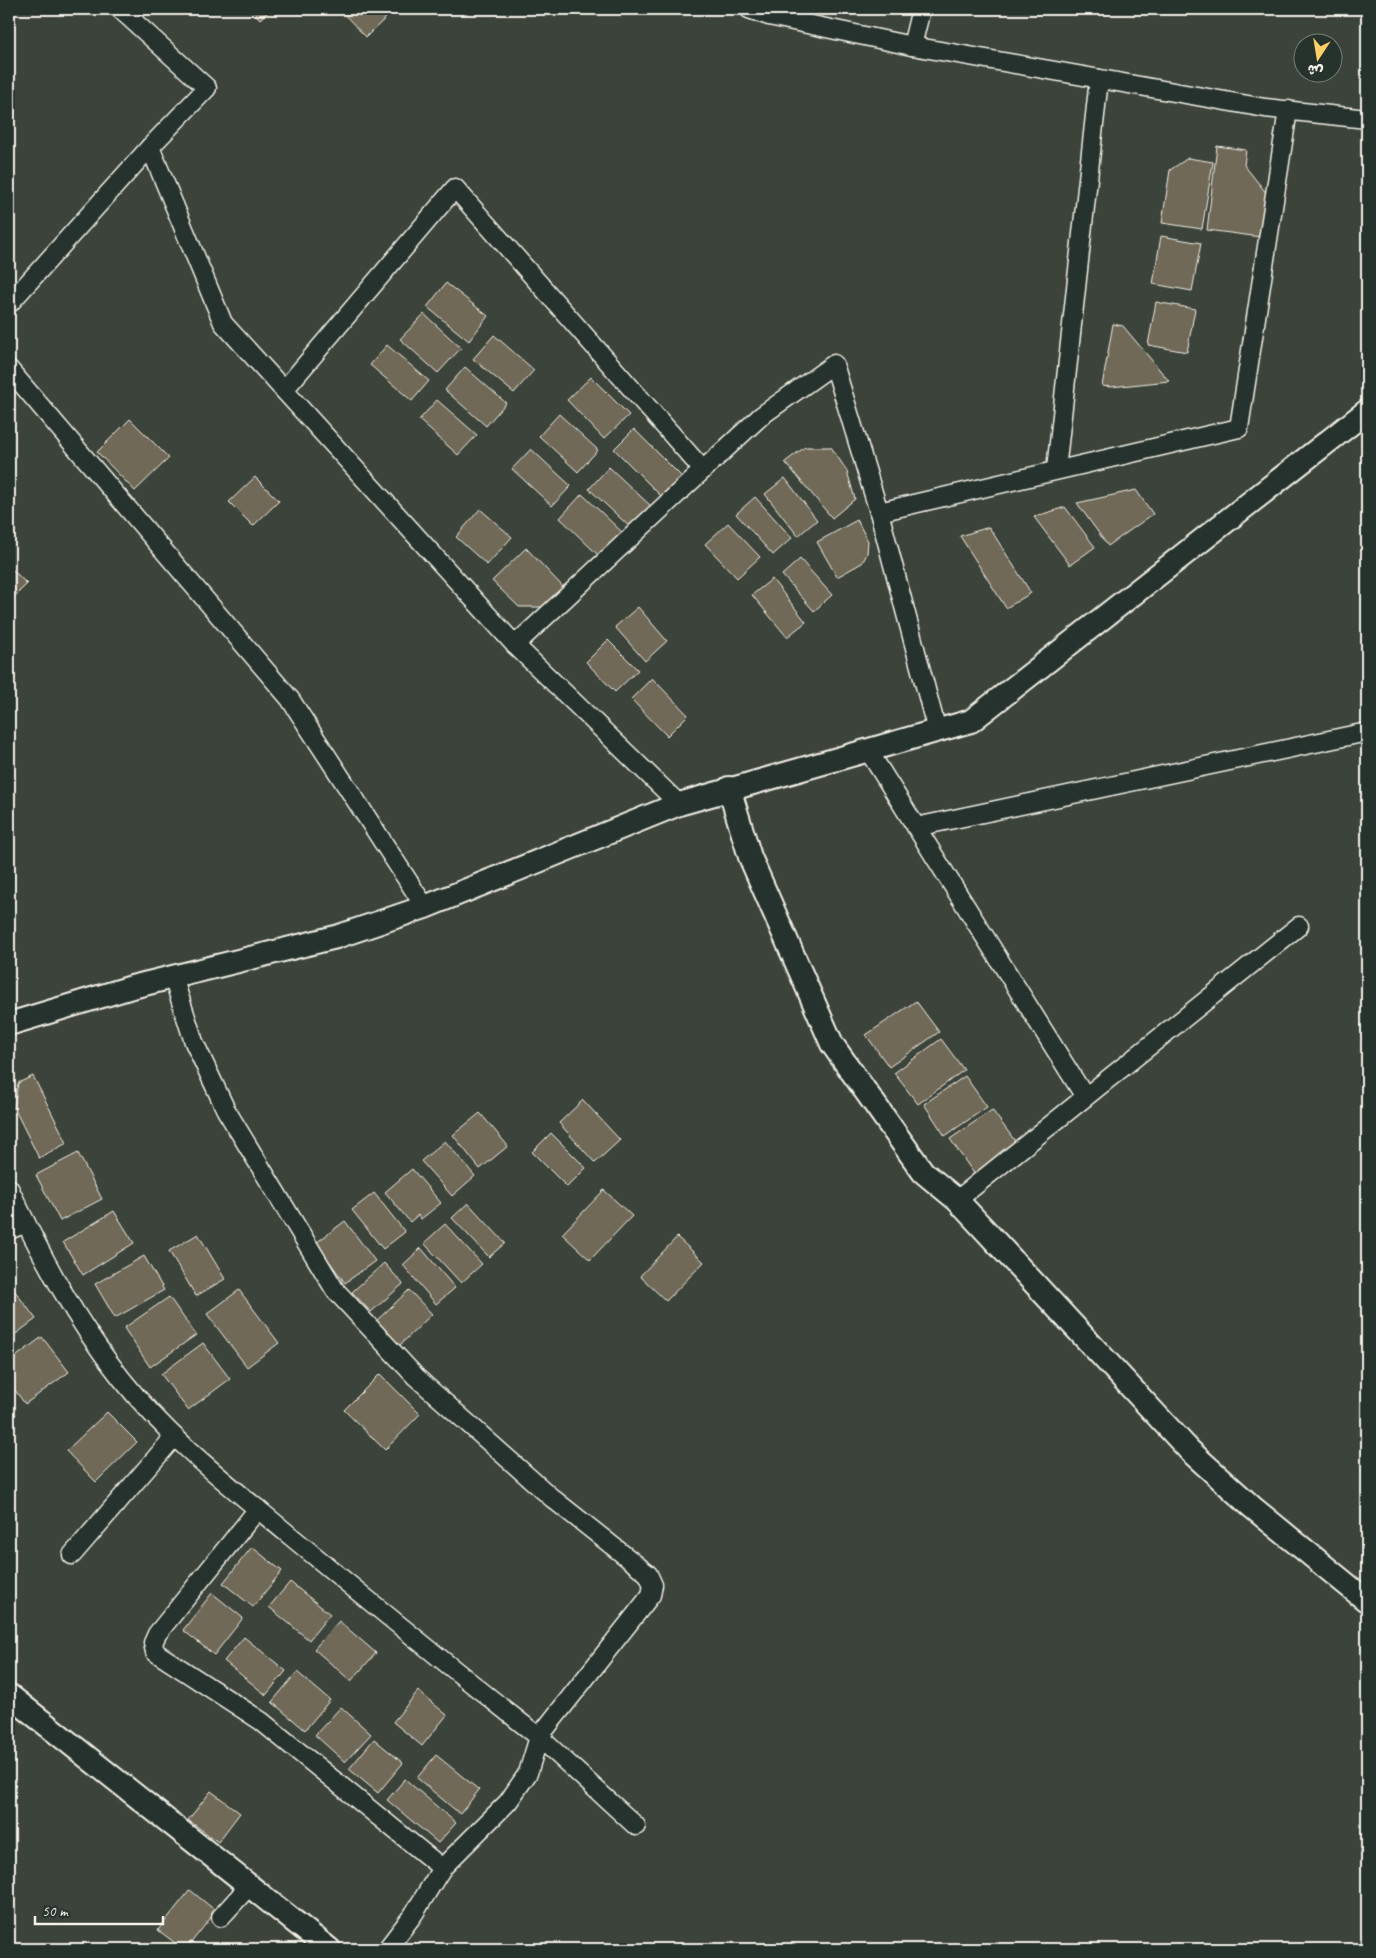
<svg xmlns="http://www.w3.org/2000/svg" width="1376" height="1958" viewBox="0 0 1376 1958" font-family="Caveat,'Playpen Sans Arabic',sans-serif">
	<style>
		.building { fill: #706958; stroke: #f4f1e8 }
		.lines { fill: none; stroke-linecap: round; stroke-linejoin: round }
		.minor-casing { stroke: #f4f1e8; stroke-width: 21 }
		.tertiary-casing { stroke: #f4f1e8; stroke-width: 26 }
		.minor { stroke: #26332d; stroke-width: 18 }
		.tertiary { stroke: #26332d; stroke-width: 22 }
	</style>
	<rect width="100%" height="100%" fill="#3c433a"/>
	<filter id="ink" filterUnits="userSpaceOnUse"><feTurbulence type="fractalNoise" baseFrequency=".02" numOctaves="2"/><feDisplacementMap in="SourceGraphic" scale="10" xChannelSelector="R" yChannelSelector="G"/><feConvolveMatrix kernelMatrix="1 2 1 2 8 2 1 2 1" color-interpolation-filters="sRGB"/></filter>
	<g filter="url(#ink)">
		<g class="building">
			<polygon points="250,9 271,9 260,19"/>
			<polygon points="339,9 392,9 393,11 366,37"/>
			<polygon points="1217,146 1246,150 1244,165 1279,209 1276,239 1207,230"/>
			<polygon points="1188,158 1213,162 1202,229 1162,223 1170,170"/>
			<polygon points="1161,236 1201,243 1192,291 1153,284"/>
			<polygon points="446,283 488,316 469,341 427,307"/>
			<polygon points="1156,302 1195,309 1187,352 1148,345"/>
			<polygon points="424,314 461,348 438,373 400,339"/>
			<polygon points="1113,324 1123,326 1169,381 1111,387 1102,386"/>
			<polygon points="494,335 534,370 514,393 473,359"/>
			<polygon points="387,345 429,381 412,401 370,365"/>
			<polygon points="465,367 506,403 486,426 445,390"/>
			<polygon points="591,377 629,415 604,439 567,400"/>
			<polygon points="437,400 477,435 458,455 419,420"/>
			<polygon points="559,414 598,450 578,472 539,436"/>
			<polygon points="130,419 169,458 135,491 97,452"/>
			<polygon points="634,429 683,478 663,498 614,449"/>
			<polygon points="805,447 831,447 847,471 855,499 832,518 785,462"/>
			<polygon points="531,449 571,486 552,506 512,469"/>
			<polygon points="609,467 653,508 633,530 589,489"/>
			<polygon points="255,477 279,501 253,526 229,502"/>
			<polygon points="785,478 817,520 798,536 765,494"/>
			<polygon points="1136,490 1153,514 1108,546 1077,503"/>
			<polygon points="582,494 624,534 601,558 560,518"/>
			<polygon points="755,497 792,538 773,555 736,514"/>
			<polygon points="1065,507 1095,547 1070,565 1034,517"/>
			<polygon points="480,509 512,537 487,565 456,537"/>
			<polygon points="857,520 868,541 867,554 862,563 837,577 817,542"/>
			<polygon points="728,523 760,557 737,578 705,544"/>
			<polygon points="989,527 1031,593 1006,608 960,536"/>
			<polygon points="526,548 566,590 548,607 519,607 492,581"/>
			<polygon points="800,559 832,595 814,611 782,575"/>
			<polygon points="9,566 27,584 9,602"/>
			<polygon points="772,579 806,622 787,637 752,595"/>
			<polygon points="638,607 667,641 645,661 615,627"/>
			<polygon points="608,640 638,670 615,692 586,662"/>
			<polygon points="652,678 688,715 667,736 631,699"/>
			<polygon points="916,1001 939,1032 889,1067 866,1035"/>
			<polygon points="941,1039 964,1070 918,1104 894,1073"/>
			<polygon points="33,1076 67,1143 39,1158 14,1108 18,1083"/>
			<polygon points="965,1076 987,1107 945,1136 924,1104"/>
			<polygon points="583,1100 620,1140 595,1163 559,1123"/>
			<polygon points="992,1110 1018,1145 975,1175 950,1139"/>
			<polygon points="480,1113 508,1146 480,1169 453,1135"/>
			<polygon points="551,1133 586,1168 567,1187 532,1152"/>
			<polygon points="445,1141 475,1176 452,1196 421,1161"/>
			<polygon points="78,1153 102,1199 60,1221 36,1175"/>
			<polygon points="412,1169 441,1203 421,1219 418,1215 410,1222 385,1192"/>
			<polygon points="604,1190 632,1216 590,1260 562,1234"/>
			<polygon points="374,1193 405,1232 383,1249 352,1210"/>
			<polygon points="468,1203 505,1243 489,1257 452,1218"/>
			<polygon points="114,1211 134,1243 83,1275 63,1242"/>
			<polygon points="345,1221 375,1261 345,1283 316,1243"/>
			<polygon points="445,1224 482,1264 461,1283 424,1243"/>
			<polygon points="198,1234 225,1279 196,1296 169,1251"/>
			<polygon points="677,1237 704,1262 666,1301 640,1276"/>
			<polygon points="421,1248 455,1288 436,1304 403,1265"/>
			<polygon points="144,1256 164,1290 115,1318 95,1284"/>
			<polygon points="384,1263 403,1284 371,1312 352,1292"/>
			<polygon points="11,1286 36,1319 9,1339 9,1287"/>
			<polygon points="239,1290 279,1343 247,1367 207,1314"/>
			<polygon points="409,1290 432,1314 398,1347 374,1323"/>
			<polygon points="169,1297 196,1335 150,1367 124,1328"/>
			<polygon points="42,1337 69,1372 25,1404 9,1382 9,1362"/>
			<polygon points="203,1343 230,1379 188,1410 161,1374"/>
			<polygon points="380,1374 420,1414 385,1450 344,1410"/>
			<polygon points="107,1412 137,1442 96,1482 66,1451"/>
			<polygon points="252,1547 282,1571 253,1607 223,1583"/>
			<polygon points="290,1582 330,1614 309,1640 269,1607"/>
			<polygon points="212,1593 243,1618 214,1655 183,1630"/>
			<polygon points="339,1621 376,1653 351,1681 314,1649"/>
			<polygon points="244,1637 286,1671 266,1695 224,1661"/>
			<polygon points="297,1672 330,1700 305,1730 272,1702"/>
			<polygon points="418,1691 447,1715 422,1746 393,1722"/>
			<polygon points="341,1707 371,1734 345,1762 315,1735"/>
			<polygon points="374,1739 403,1763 378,1793 349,1769"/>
			<polygon points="436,1755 479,1790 460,1814 417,1778"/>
			<polygon points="405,1779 456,1823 438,1843 387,1800"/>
			<polygon points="211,1791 240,1813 218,1842 188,1820"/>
			<polygon points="190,1890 216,1911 186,1949 183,1949 158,1930"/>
		</g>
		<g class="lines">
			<g class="minor-casing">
				<g id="minor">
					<polyline points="749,9 769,16 912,46"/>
					<polyline points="921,9 912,46 1265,108 1367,119"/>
					<polyline points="150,147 223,323 515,645 679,804"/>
					<polyline points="9,304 150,147 207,88 120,9"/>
					<polyline points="9,369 290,699 425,907"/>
					<polyline points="284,390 455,188 703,470"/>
					<polyline points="1056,470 1099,79"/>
					<polyline points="879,512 1239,428 1288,110"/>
					<polyline points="515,645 761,416 834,364 879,512 937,731"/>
					<polyline points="868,750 1085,1097"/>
					<polyline points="916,827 1367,732"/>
					<path d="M9 1188C41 1255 74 1319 121 1378 169 1439 229 1485 288 1534 371 1603 454 1670 539 1737L651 1595 653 1585 648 1574 552 1498 416 1377 335 1290 226 1110 194 1042 173 977"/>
					<polyline points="957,1200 1299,926"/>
					<polyline points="9,1230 26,1223"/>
					<polyline points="258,1509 157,1634 153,1643 155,1652 261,1721 442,1868 508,1802 528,1773 539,1737 636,1826"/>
					<polyline points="72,1555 174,1437"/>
					<polyline points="221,1917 249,1886"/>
					<polyline points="387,1949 413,1915 442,1868"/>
				</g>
			</g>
			<g class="tertiary-casing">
				<g id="tertiary">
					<polyline points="729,788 750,857 832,1044 923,1172 957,1200 1190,1451 1252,1507 1367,1601"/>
					<polyline points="9,1024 132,987 336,937 425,907 679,804 971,721 1367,411"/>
					<polyline points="9,1695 329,1949"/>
				</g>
			</g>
			<use href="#minor" class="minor"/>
			<use href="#tertiary" class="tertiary"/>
		</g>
	</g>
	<rect width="1376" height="1958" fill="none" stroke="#26332d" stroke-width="30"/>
	<rect x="15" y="15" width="1346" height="1928" fill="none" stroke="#f4f1e8" stroke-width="2" filter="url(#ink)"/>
	<g transform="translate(1318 58) rotate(192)"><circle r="24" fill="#26332d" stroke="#787f78"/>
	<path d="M0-4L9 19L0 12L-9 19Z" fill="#ffd166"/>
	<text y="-8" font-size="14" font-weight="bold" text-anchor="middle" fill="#f4f1e8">ش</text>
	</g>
	<path d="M35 1916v8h128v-8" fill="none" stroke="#f4f1e8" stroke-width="2.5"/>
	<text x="42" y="1916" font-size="15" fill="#f4f1e8" stroke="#26332d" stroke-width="4" paint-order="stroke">50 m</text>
</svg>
